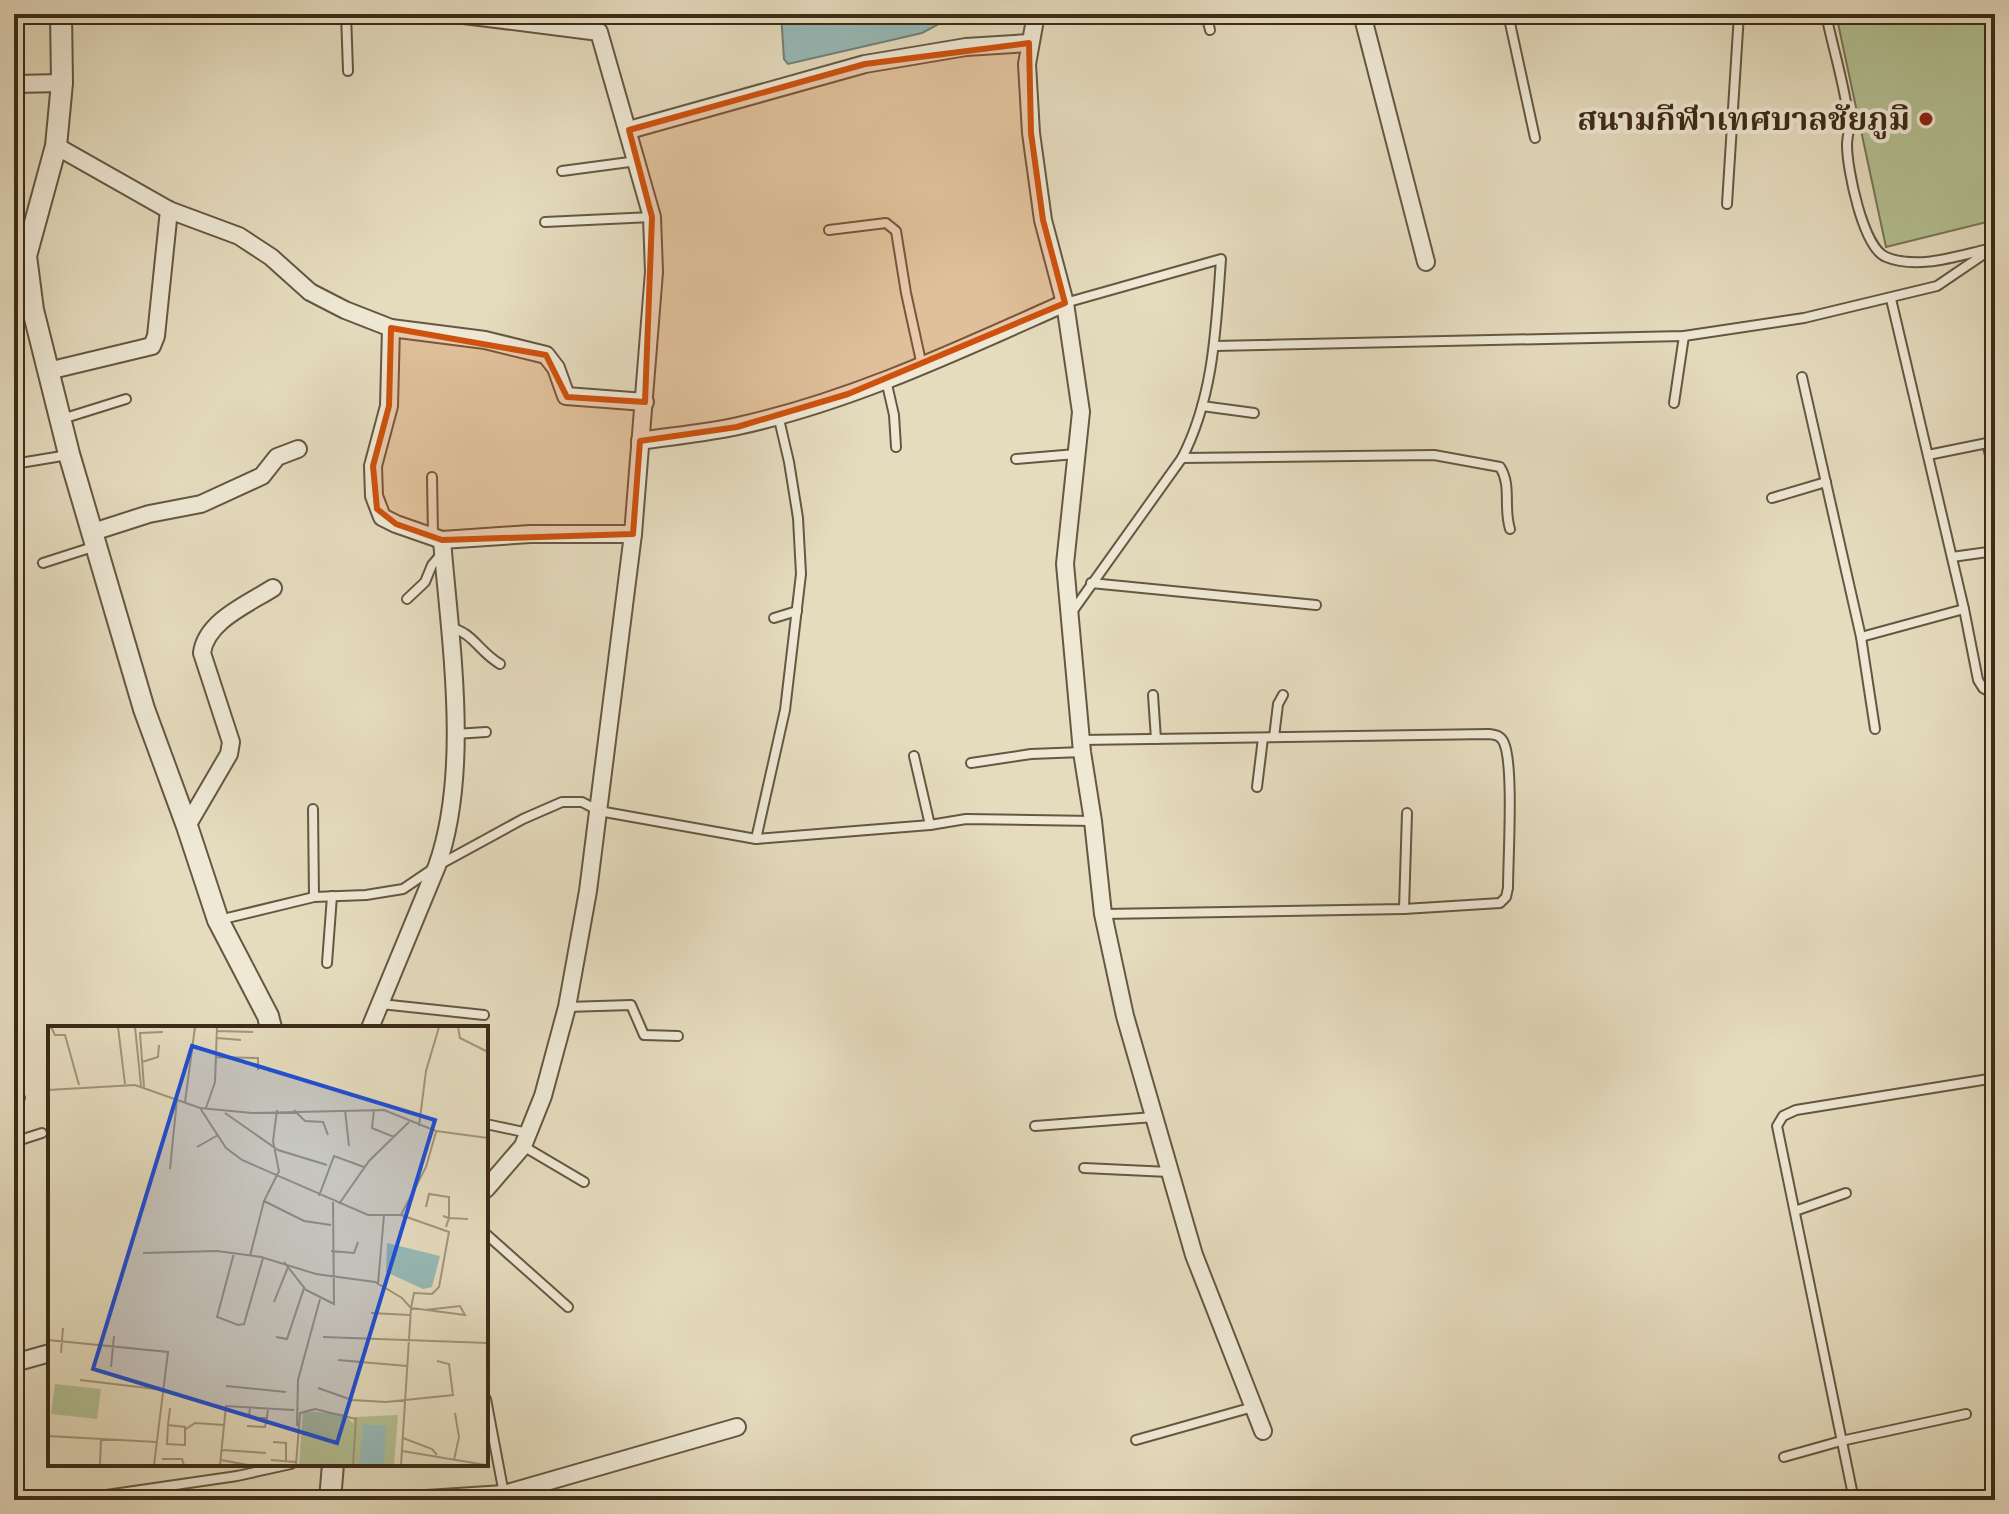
<svg xmlns="http://www.w3.org/2000/svg" width="2009" height="1514" viewBox="0 0 2009 1514" font-family="Alegreya,'Noto Serif Thai',serif">
	<style>
		.green { fill: #b3c093; stroke: #787656; stroke-width: 2 }
		.water { fill: #97bab8; stroke: #738178; stroke-width: 2 }
		.lines { fill: none; stroke-linecap: round; stroke-linejoin: round }
		.service-casing { stroke: #665742; stroke-width: 12 }
		.minor-casing { stroke: #665742; stroke-width: 20 }
		.tertiary-casing { stroke: #665742; stroke-width: 24 }
		.service { stroke: #eee8d5; stroke-width: 8 }
		.minor { stroke: #eee8d5; stroke-width: 16 }
		.tertiary { stroke: #eee8d5; stroke-width: 20 }
		.marked { fill: #ce520e; fill-opacity: 0.2; stroke: #ce520e; stroke-width: 6; stroke-linejoin: round }
		.poi-dot { fill: #8f2418; stroke: #eee8d5; stroke-width: 3 }
		.labels { text-anchor: middle; dominant-baseline: central; stroke-width: 8; stroke-linejoin: round; paint-order: stroke }
		.poi-label { font-size: 32px; font-weight: bold; fill: #3c2b18; stroke: #eee8d5; text-anchor: end }
		.inset-road { fill: none; stroke: #a1957c; stroke-width: 2 }
		.view { fill: #1d4ed8; fill-opacity: 0.15; stroke: #1d4ed8; stroke-width: 4 }
		.inset-edge { fill: none; stroke: #3c2b18; stroke-width: 4 }
	</style>
	<rect width="100%" height="100%" fill="#e5dcbe"/>
	<filter id="stains"><feTurbulence type="fractalNoise" baseFrequency=".0025" numOctaves="4"/><feColorMatrix values="0 0 0 0 .2 0 0 0 0 .09 0 0 0 0 .02 0 0 0 .5 -.17"/></filter>
	<radialGradient id="worn" r=".72"><stop offset=".6" stop-color="#630" stop-opacity="0"/><stop offset="1" stop-color="#630" stop-opacity=".3"/></radialGradient>
	<polygon class="green" points="1836,14 1995,14 1995,220 1886,247"/>
	<polygon class="water" points="781,14 952,14 950,18 922,33 788,64 784,59"/>
	<g class="lines">
		<g class="service-casing">
			<g id="service">
				<polyline points="346,14 348,71"/>
				<polyline points="1206,14 1210,30"/>
				<polyline points="1508,14 1535,138"/>
				<path d="M1828 14 1827 19C1834 52 1845 87 1849 121 1850 129 1847 137 1847 145 1847 169 1863 248 1886 257 1918 270 1957 256 1988 249"/>
				<polyline points="562,171 637,161"/>
				<polyline points="1727,204 1739,14"/>
				<polyline points="545,222 652,217"/>
				<polyline points="829,230 886,223 896,231 906,293 922,366"/>
				<polyline points="1891,299 1964,609 1978,680 1983,688 1995,695"/>
				<path d="M1065 303 1221 259C1216 327 1214 396 1182 458L1072 612"/>
				<polyline points="1215,346 1684,336 1804,318 1937,286 1993,248"/>
				<polyline points="1802,377 1861,637 1875,729"/>
				<polyline points="886,380 894,415 896,447"/>
				<polyline points="1674,403 1684,336"/>
				<polyline points="1202,406 1254,413"/>
				<polyline points="62,419 126,399"/>
				<polyline points="1928,455 1987,443 1995,475"/>
				<path d="M1182 458 1434 455 1500 467C1512 486 1503 507 1510 529"/>
				<polyline points="1016,459 1076,454"/>
				<polyline points="14,464 68,455"/>
				<polyline points="432,477 433,536"/>
				<polyline points="1772,498 1826,482"/>
				<polyline points="1952,557 1995,551"/>
				<polyline points="43,563 96,546"/>
				<polyline points="1091,583 1316,605"/>
				<polyline points="407,599 425,582 432,565 443,552"/>
				<polyline points="774,618 797,611"/>
				<path d="M449 627C474 633 478 651 500 664"/>
				<polyline points="1861,637 1964,609"/>
				<polyline points="1153,695 1156,739"/>
				<polyline points="455,734 486,732"/>
				<polyline points="1274,737 1278,704 1283,695"/>
				<path d="M1081 740 1489 734C1497 735 1501 736 1504 743 1514 766 1508 859 1508 888L1506 897 1500 903 1404 909 1103 914"/>
				<polyline points="914,756 930,825"/>
				<polyline points="971,763 1031,754 1082,752"/>
				<polyline points="1257,787 1263,738"/>
				<polyline points="313,809 314,897"/>
				<polyline points="756,839 785,710 801,574 798,518 789,462 778,415"/>
				<polyline points="1404,909 1407,813"/>
				<polyline points="219,920 314,897 366,895 403,889 437,866 523,819 562,802 582,802 599,811 756,839 930,825 966,819 1093,821"/>
				<polyline points="327,963 332,896"/>
				<polyline points="381,1004 484,1015"/>
				<polyline points="567,1007 631,1005 644,1035 678,1036"/>
				<polyline points="14,1100 20,1098"/>
				<polyline points="486,1124 528,1133"/>
				<polyline points="1035,1126 1154,1117"/>
				<polyline points="14,1142 42,1133"/>
				<polyline points="523,1146 584,1182"/>
				<polyline points="1084,1168 1169,1172"/>
				<polyline points="1795,1211 1846,1193"/>
				<polyline points="486,1234 568,1307"/>
				<polyline points="14,1341 19,1361"/>
				<polyline points="486,1399 504,1494"/>
				<polyline points="1136,1440 1253,1407"/>
				<polyline points="1784,1457 1841,1441 1966,1414"/>
				<polyline points="72,1500 237,1476 291,1464"/>
				<polyline points="1854,1500 1777,1126 1783,1116 1796,1110 1995,1078"/>
			</g>
		</g>
		<g class="minor-casing">
			<g id="minor">
				<polyline points="456,14 599,32 652,217 654,272 633,534 588,891 567,1007 543,1096 523,1146 486,1189"/>
				<polyline points="1036,14 1027,64 1031,133 1043,220 1065,303 1081,412 1065,564 1082,752 1093,821 1103,914 1125,1016 1194,1255 1263,1431"/>
				<polyline points="1362,14 1426,262"/>
				<polyline points="14,84 62,83"/>
				<polyline points="629,130 865,64 966,47 1029,43"/>
				<polyline points="56,146 169,210 239,236 271,257 310,292 345,310 391,328 485,340 546,355 556,368 566,396 645,402"/>
				<polyline points="1993,248 1995,248"/>
				<polyline points="391,328 389,406 373,466 374,496 382,517 396,524 442,540 530,534 633,534"/>
				<polyline points="48,371 152,346 156,336 169,210"/>
				<path d="M640 441C673 436 706 433 738 426 852 401 959 350 1065 303"/>
				<polyline points="93,532 149,514 201,504 262,476 277,457 298,449"/>
				<path d="M187 826 229 754 231 742 202 653C206 621 248 604 273 588"/>
				<path d="M370 1028 437 866C471 770 450 640 442 540"/>
				<polyline points="14,1363 50,1353"/>
				<polyline points="411,1500 504,1494 737,1427"/>
			</g>
		</g>
		<g class="tertiary-casing">
			<g id="tertiary">
				<polyline points="61,14 62,83 56,146 26,256 33,310 69,454 144,709 187,826 218,920 268,1016 271,1028"/>
				<polyline points="330,1500 333,1464"/>
			</g>
		</g>
		<use href="#service" class="service"/>
		<use href="#minor" class="minor"/>
		<use href="#tertiary" class="tertiary"/>
	</g>
	<path class="marked" d="M1029 43 1031 133 1043 220 1065 303 848 394 737 427 640 441 633 534 442 540 396 524 377 509 373 466 389 406 391 328 546 355 567 397 645 402 652 217 629 130 865 64Z"/>
	<circle class="poi-dot" cx="1926" cy="119" r="8"/>
	<g class="labels">
		<g class="poi-label">
			<text x="1910" y="119">สนามกีฬาเทศบาลชัยภูมิ</text>
		</g>
	</g>
	<g transform="translate(48 1026)">
		<rect width="440" height="440" fill="#e5dcbe"/>
		<path d="M7 358 53 363 49 393 3 388ZM255 385 295 388 305 397 306 391 350 389 346 439H251Z" fill="#b3c093"/>
		<path d="M339 217 392 230 384 261 375 263 338 246ZM315 398 338 400 336 439H311Z" fill="#97bab8"/>
		<path class="inset-road" d="M3 1 7 9H17L31 59M70 1 77 58M87 1 93 60M410 1 412 12 440 26M169 5 205 6M169 12 193 14M168 31 210 32V44M94 36 110 31 111 19M96 61 92 7 115 6M0 64 87 59 152 82 204 87 336 84 388 105 440 112M137 76 147 1M152 82 178 122 194 134 320 189H353L378 141 388 106M158 82 167 56 169 1M246 84 257 95 275 96 280 109M297 84 301 120M326 84 324 102 346 111M177 87 230 124 279 139M371 100 378 45 391 1M149 121 170 109M122 143 129 73M271 170 286 130 316 141M216 175 256 195 283 199M291 178 321 135 361 96M378 181 381 168 401 171V192L395 190M353 189 401 206 391 261 384 268 366 267 363 282 417 289 412 280 377 284M398 201 401 192 420 193M283 225 306 227 310 216M95 227 169 225 213 231 268 248 327 256 354 272 363 282 353 439M186 227 169 291 190 299 196 298 215 232M202 230 216 175 231 145 225 115 229 84M236 236 258 264 286 278 285 176M330 258 336 189M226 276 240 241M323 287 362 289M228 311 239 313 256 262M275 311 440 317M0 314 120 326 106 439M13 327 15 302M290 334 359 340M63 341 66 310M32 354 116 364M178 360 238 366M270 362 304 374 338 376 405 369 401 338 389 335M202 381 201 390 210 392H219L220 382M120 399 119 418 137 419V401L120 399 122 382M199 400 217 401 219 392M249 400 250 354 272 273M138 403 147 397 176 399M0 410 108 416M355 412 384 423 389 429M225 416 238 417V435M174 424 218 427M354 425 438 439M114 433H134L136 439M173 434 200 439M223 434 248 436M406 434 411 411 407 387M52 439 53 413M172 439 178 380 246 384M248 439 252 387 267 383 308 393 305 439"/>
		<path class="view" d="M144 20 387 94 289 417 45 343Z"/>
		<rect width="440" height="440" class="inset-edge"/>
	</g>
	<rect width="2009" height="1514" fill="none" stroke="#e5dcbe" stroke-width="48"/>
	<rect x="16" y="16" width="1977" height="1482" fill="none" stroke="#3c2b18" stroke-width="4"/>
	<rect x="24" y="24" width="1961" height="1466" fill="none" stroke="#3c2b18" stroke-width="2"/>
	<rect width="100%" height="100%" filter="url(#stains)"/>
	<rect width="100%" height="100%" fill="url(#worn)"/>
</svg>
